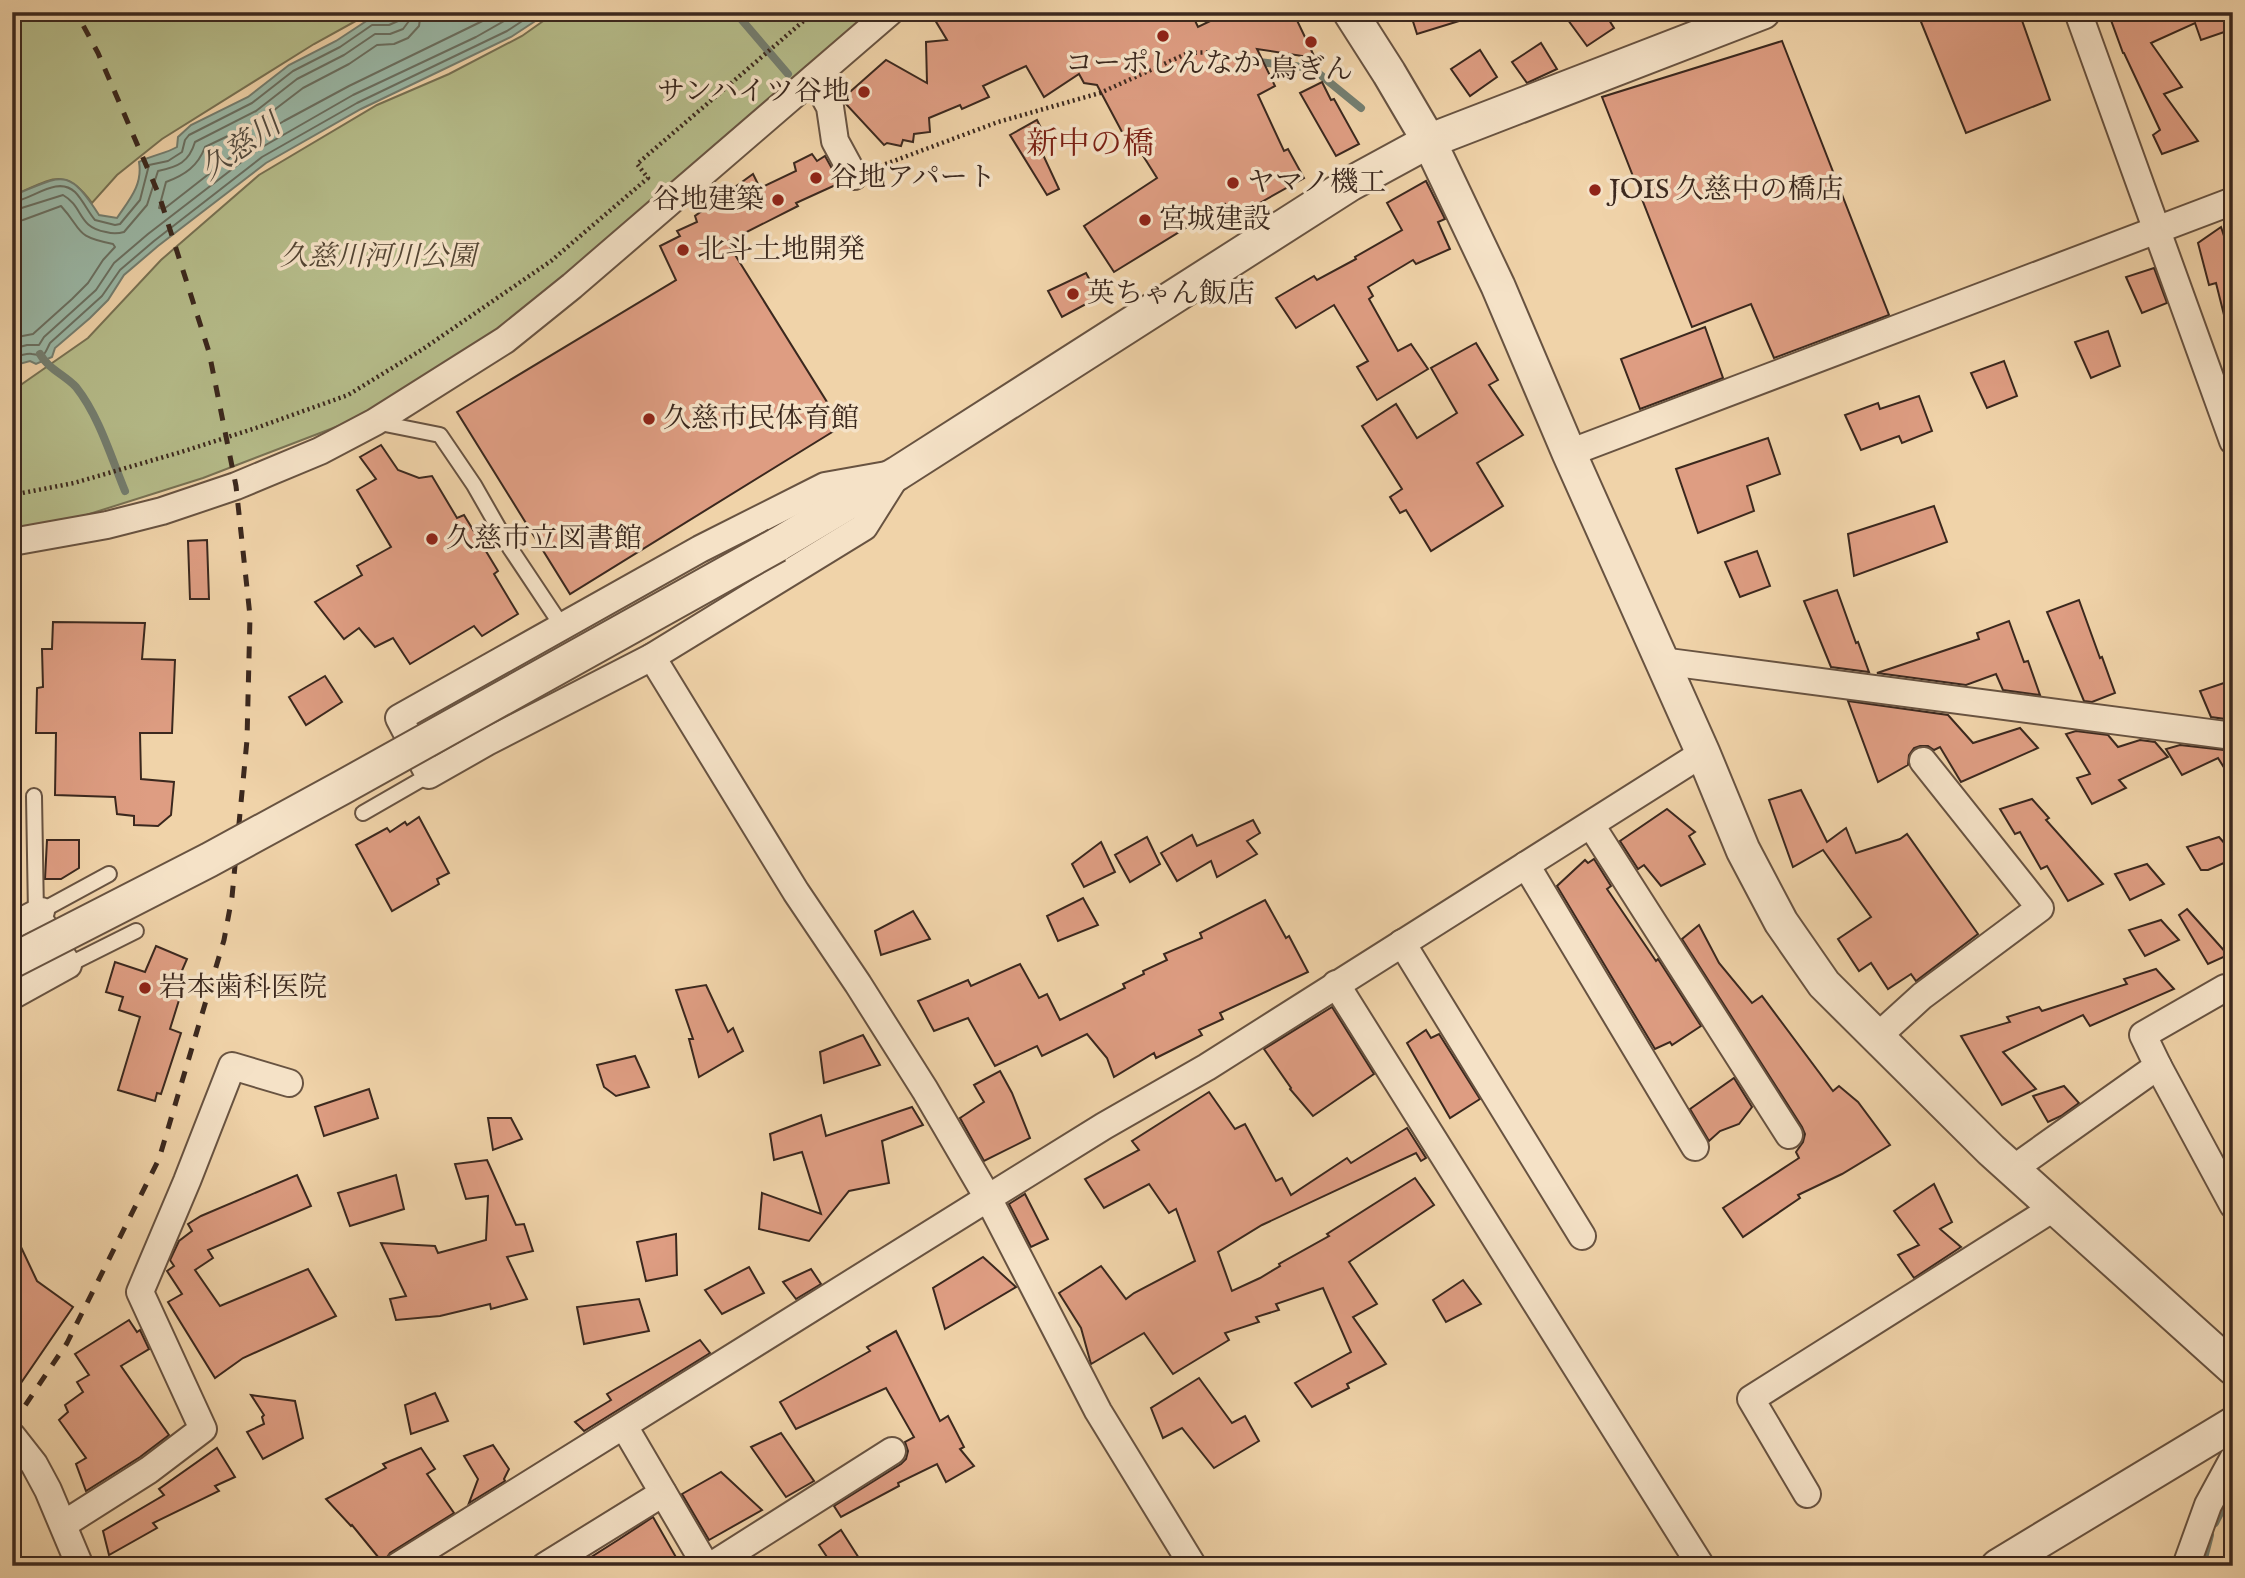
<svg xmlns="http://www.w3.org/2000/svg" width="2245" height="1578" viewBox="0 0 2245 1578" font-family="'IM FELL English','Noto Serif JP',serif">
	<style>
		.green { fill: #b6bd8b; stroke: #787254; stroke-width: 2 }
		.water { fill: #9ab8a7; stroke: #747e70; stroke-width: 2 }
		.lines { fill: none; stroke-linecap: round; stroke-linejoin: round }
		.shore { stroke: #6a7062; stroke-width: 2 }
		.stream { stroke: #747e70; stroke-width: 8 }
		.building { fill: #de9d82; stroke: #3b281e; stroke-width: 2 }
		.service-casing { stroke: #685341; stroke-width: 18 }
		.minor-casing { stroke: #685341; stroke-width: 30 }
		.tertiary-casing { stroke: #685341; stroke-width: 37 }
		.path { stroke: #3b281e; stroke-width: 4.5; stroke-dasharray: 2 3.5; stroke-linecap: butt }
		.service { stroke: #f5e2c7; stroke-width: 14 }
		.minor { stroke: #f5e2c7; stroke-width: 26 }
		.tertiary { stroke: #f5e2c7; stroke-width: 33 }
		.rail { stroke: #3b281e; stroke-width: 5; stroke-dasharray: 12 12; stroke-linecap: butt }
		.tertiary-bridge-casing { stroke: #685341; stroke-width: 37; stroke-linecap: butt }
		.tertiary-bridge { stroke: #f5e2c7; stroke-width: 33 }
		.poi-dot { fill: #8f2418; stroke: #f5e2c7; stroke-width: 2.5 }
		.labels { text-anchor: middle; dominant-baseline: central; stroke-width: 7; stroke-linejoin: round; paint-order: stroke }
		.poi-label { font-size: 28px; fill: #3b281e; stroke: #f5e2c7; text-anchor: start }
		.park-label { font-size: 28px; font-style: italic; fill: #544634; stroke: #f5e2c7 }
		.water-label { font-size: 30px; font-style: italic; fill: #534c40; stroke: #f5e2c7 }
		.quarter-label { font-size: 32px; fill: #7a1f14; stroke: #f5e2c7 }
	</style>
	<rect width="100%" height="100%" fill="#f0d3a9"/>
	<filter id="stains"><feTurbulence type="fractalNoise" baseFrequency=".00286" numOctaves="4"/><feColorMatrix values="0 0 0 0 .2 0 0 0 0 .09 0 0 0 0 .02 0 0 0 .5 -.17"/></filter>
	<radialGradient id="worn" r=".72"><stop offset=".6" stop-color="#630" stop-opacity="0"/><stop offset="1" stop-color="#630" stop-opacity=".3"/></radialGradient>
	<g class="green">
		<path d="M12 12H372L314 44 162 139 117 175 92 203C64 164 49 181 12 196Z"/>
		<polygon points="556,12 882,12 692,174 452,367 341,425 203,478 64,522 12,535 12,391 88,338 161,260 259,175 377,105 449,74 522,36"/>
	</g>
	<path class="water" d="M402 12H549L511 37 361 109 266 163 158 246 124 275 108 300 90 318 55 348 52 357 36 364 30 361 12 366V196C62 176 67 165 99 215L117 218C129 200 143 185 139 162 152 155 165 154 177 147L178 137 191 125 248 97 289 65 336 41 371 18H388Z"/>
	<g class="lines">
		<g class="shore">
			<path d="M421 12 419 26 408 38 394 44 377 45 349 64 303 88 261 120 205 147C198 166 185 175 166 182L159 208 164 209 251 141 284 121 349 86 501 12"/>
			<path d="M12 202C32 200 57 175 75 192 83 200 88 212 95 220L115 225 120 224 140 200 149 165 168 161 182 152 185 140 189 135 252 103 293 71 340 47 372 25H389L398 21 402 12"/>
			<path d="M12 211 63 195C84 207 77 227 106 232 113 234 117 234 124 232L147 205 158 171C178 167 189 162 195 142L256 111 297 79 344 55 375 34H390L403 29 409 21 411 12"/>
			<path d="M12 222 23 220 61 206C84 231 73 236 113 244L115 247 103 260 88 283 72 299 33 334 12 338"/>
			<polyline points="12,349 27,345 39,345 44,337 96,290 114,263 148,234 257,150 353,95 476,37 520,12"/>
			<path d="M12 358C18 356 26 353 32 354 46 356 43 357 50 343L102 296 120 270 154 241 262 157 357 103 507 31 536 12"/>
		</g>
		<g class="stream">
			<polyline points="735,12 788,74"/>
			<polyline points="1204,12 1213,30"/>
			<polyline points="1253,59 1259,62 1312,68 1361,108"/>
			<path d="M40 354C48 369 65 375 76 387 99 416 111 457 125 491"/>
			<polyline points="2215,1523 2233,1488"/>
			<polyline points="2202,1566 2210,1535"/>
		</g>
	</g>
	<g class="building">
		<polygon points="949,12 1191,12 1198,27 1229,12 1293,12 1315,58 1257,49 1275,86 1258,95 1284,151 1288,149 1304,178 1233,218 1225,204 1114,272 1084,226 1157,178 1135,143 1130,147 1097,85 1084,83 1079,74 1044,97 1026,66 983,86 989,97 962,109 960,105 929,118 930,132 914,134 913,142 903,140 901,146 887,143 884,145 845,103 843,98 886,60 927,83 926,42 947,40 935,20"/>
		<polygon points="1410,12 1471,12 1472,17 1417,34"/>
		<polygon points="1581,12 1604,12 1614,28 1587,46 1568,20"/>
		<polygon points="1917,12 2019,12 2050,100 1966,133"/>
		<polygon points="2108,12 2233,12 2233,29 2201,40 2195,23 2151,43 2182,87 2164,94 2198,141 2162,154 2153,135 2160,130 2124,53 2123,53"/>
		<polygon points="1782,41 1889,315 1774,358 1751,304 1692,327 1602,97"/>
		<polygon points="1541,43 1557,69 1527,83 1512,62"/>
		<polygon points="1480,50 1497,77 1470,96 1451,69"/>
		<polygon points="1322,82 1331,100 1334,99 1359,144 1336,156 1300,93"/>
		<polygon points="1037,120 1047,140 1038,144 1059,189 1047,195 1010,135"/>
		<polygon points="812,154 817,161 825,156 840,183 796,203 798,206 727,242 842,426 570,594 457,412 676,280 660,246 680,236 677,231 697,222 695,216 753,174 760,188 796,171 794,163"/>
		<polygon points="1426,181 1445,219 1438,222 1450,249 1416,264 1413,260 1368,287 1373,296 1369,299 1398,351 1411,344 1428,369 1377,400 1357,367 1368,361 1334,305 1296,328 1276,298 1314,276 1317,280 1356,259 1355,257 1402,230 1387,203"/>
		<polygon points="2221,227 2233,263 2233,318 2225,319 2216,283 2209,285 2198,243"/>
		<polygon points="2154,268 2167,303 2142,313 2126,277"/>
		<polygon points="1086,273 1099,297 1062,317 1048,291"/>
		<polygon points="1705,327 1723,378 1640,409 1621,359"/>
		<polygon points="2108,331 2120,366 2091,378 2075,342"/>
		<polygon points="1476,343 1498,380 1489,385 1523,435 1477,463 1503,506 1431,551 1406,510 1400,513 1390,497 1402,489 1362,426 1396,404 1417,438 1457,413 1431,368"/>
		<polygon points="2004,361 2017,396 1987,408 1971,373"/>
		<polygon points="1919,396 1932,431 1902,443 1899,436 1861,450 1845,415 1878,403 1880,409"/>
		<polygon points="1768,438 1780,474 1747,486 1754,511 1698,533 1676,469"/>
		<polygon points="381,445 398,470 419,478 432,476 457,518 464,515 498,571 494,574 518,614 482,636 474,626 410,664 393,638 375,647 359,628 344,639 315,602 362,575 357,566 391,547 357,490 376,479 360,457"/>
		<polygon points="1934,506 1947,542 1854,576 1848,534"/>
		<polygon points="207,540 209,599 190,599 188,541"/>
		<polygon points="1757,551 1770,586 1740,597 1725,562"/>
		<polygon points="1837,590 1856,643 1858,642 1869,672 1831,667 1804,601"/>
		<polygon points="2079,600 2100,658 2102,657 2115,693 2092,702 2084,701 2047,612"/>
		<polygon points="2009,621 2024,662 2028,661 2040,695 2003,690 1996,674 1966,685 1877,673 1979,639 1977,633"/>
		<polygon points="53,622 145,623 142,659 175,660 172,733 140,733 141,779 174,782 171,815 158,826 134,825 134,816 117,814 115,797 55,795 56,733 36,733 37,688 43,687 42,649 52,649"/>
		<polygon points="325,676 342,702 306,725 289,697"/>
		<polygon points="2233,680 2233,720 2211,717 2200,691"/>
		<polygon points="1848,701 1948,715 1973,743 2020,728 2038,748 1961,782 1940,747 1934,750 1928,746 1920,746 1914,748 1909,755 1908,765 1878,782"/>
		<polygon points="2076,731 2108,735 2118,747 2140,740 2155,742 2168,757 2119,780 2126,788 2092,804 2077,778 2090,774 2066,734"/>
		<polygon points="2180,745 2233,751 2233,782 2218,758 2182,775 2166,749"/>
		<polygon points="1801,790 1827,842 1846,828 1856,853 1900,839 1907,834 1978,934 1916,981 1911,974 1888,989 1871,963 1859,971 1838,939 1871,917 1823,850 1793,867 1769,800"/>
		<polygon points="2032,799 2049,818 2046,820 2103,884 2068,901 2047,866 2041,869 2020,832 2015,834 2000,809"/>
		<polygon points="1667,809 1695,832 1689,836 1705,864 1661,886 1644,865 1638,869 1620,841"/>
		<polygon points="419,817 449,873 437,879 439,884 392,911 356,845 387,828 390,832 405,822 407,825"/>
		<polygon points="1253,820 1260,833 1247,841 1257,854 1217,877 1211,861 1177,881 1161,853 1192,835 1197,846"/>
		<polygon points="1147,837 1160,864 1130,882 1115,855"/>
		<polygon points="2219,837 2233,853 2233,859 2208,870 2201,870 2187,847"/>
		<polygon points="47,840 79,840 79,868 61,879 45,879"/>
		<polygon points="1101,842 1115,872 1084,887 1072,864"/>
		<polygon points="1594,859 1611,886 1607,889 1656,961 1658,959 1701,1026 1672,1045 1670,1042 1655,1049 1557,886 1585,860 1588,863"/>
		<polygon points="2147,864 2164,884 2130,900 2115,874"/>
		<polygon points="1083,898 1098,925 1058,941 1047,916"/>
		<polygon points="1265,900 1286,938 1289,936 1308,972 1220,1013 1223,1019 1199,1030 1202,1035 1156,1058 1154,1053 1114,1077 1107,1058 1087,1034 1042,1056 1037,1046 995,1066 968,1018 934,1031 918,1001 968,980 971,986 1020,964 1039,998 1047,994 1060,1020 1125,988 1123,984 1144,974 1143,971 1167,960 1164,954 1202,938 1200,933"/>
		<polygon points="2187,909 2228,955 2208,964 2179,915"/>
		<polygon points="913,911 930,939 881,955 875,931"/>
		<polygon points="2161,920 2179,940 2145,956 2129,930"/>
		<polygon points="1699,925 1719,963 1752,1003 1762,996 1833,1091 1839,1086 1858,1102 1890,1145 1842,1174 1798,1195 1800,1198 1743,1237 1723,1208 1799,1158 1796,1152 1803,1142 1805,1134 1802,1127 1682,939"/>
		<polygon points="156,946 187,959 177,982 184,984 170,1029 181,1033 161,1094 157,1093 155,1101 118,1090 140,1017 119,1010 123,997 106,992 115,962 145,972"/>
		<polygon points="2156,969 2174,989 2090,1026 2083,1015 2003,1052 2036,1089 2002,1105 1961,1036 2010,1022 2007,1017 2039,1007 2042,1011 2127,984 2124,979"/>
		<polygon points="706,985 728,1032 733,1028 743,1051 699,1077 689,1039 693,1039 676,990"/>
		<polygon points="1332,1007 1374,1074 1313,1116 1290,1089 1291,1088 1264,1049"/>
		<polygon points="1426,1030 1431,1038 1439,1034 1480,1099 1450,1118 1407,1043"/>
		<polygon points="863,1035 880,1065 824,1083 820,1052"/>
		<polygon points="635,1056 649,1087 616,1096 604,1087 597,1065"/>
		<polygon points="1000,1071 1012,1093 1030,1138 984,1161 960,1118 984,1102 974,1085"/>
		<polygon points="1734,1078 1752,1107 1739,1124 1720,1131 1709,1141 1690,1109"/>
		<polygon points="2064,1086 2079,1103 2061,1116 2048,1122 2033,1096"/>
		<polygon points="369,1089 378,1118 324,1136 315,1107"/>
		<polygon points="1209,1092 1235,1129 1245,1124 1276,1181 1282,1178 1291,1195 1347,1158 1351,1163 1407,1128 1426,1158 1421,1161 1416,1153 1262,1225 1218,1252 1232,1291 1260,1278 1280,1266 1279,1264 1329,1236 1327,1234 1415,1178 1434,1205 1349,1262 1377,1304 1353,1317 1386,1364 1347,1384 1349,1388 1312,1407 1295,1383 1351,1352 1323,1288 1276,1304 1279,1310 1256,1317 1259,1322 1225,1333 1229,1340 1173,1374 1144,1333 1091,1364 1081,1328 1059,1293 1101,1266 1126,1299 1134,1293 1195,1261 1176,1209 1169,1213 1149,1184 1104,1208 1085,1179 1139,1150 1132,1141"/>
		<polygon points="912,1107 923,1125 882,1141 889,1183 849,1191 809,1241 759,1229 762,1193 821,1214 802,1152 774,1160 770,1134 821,1115 826,1136"/>
		<polygon points="488,1118 511,1118 522,1139 493,1150"/>
		<polygon points="487,1160 516,1225 524,1224 533,1251 507,1257 527,1299 491,1309 490,1304 440,1316 396,1320 390,1299 406,1296 381,1243 435,1246 438,1253 486,1240 488,1196 466,1199 455,1164"/>
		<polygon points="297,1175 311,1206 208,1250 213,1258 195,1270 220,1306 308,1269 336,1316 243,1358 215,1378 168,1302 182,1294 167,1271 174,1266 170,1260 179,1241 192,1231 188,1224 201,1216"/>
		<polygon points="396,1175 404,1209 350,1226 338,1193"/>
		<polygon points="1934,1184 1952,1222 1940,1229 1961,1247 1914,1278 1898,1255 1919,1245 1894,1211"/>
		<polygon points="1025,1194 1048,1239 1031,1247 1009,1204"/>
		<polygon points="12,1228 37,1281 73,1307 12,1396"/>
		<polygon points="676,1234 677,1275 646,1281 637,1242"/>
		<polygon points="983,1257 1016,1287 945,1329 933,1288"/>
		<polygon points="749,1267 764,1293 722,1314 705,1290"/>
		<polygon points="811,1269 821,1284 796,1299 783,1282"/>
		<polygon points="1463,1280 1481,1304 1446,1322 1433,1300"/>
		<polygon points="639,1299 649,1331 584,1344 577,1307"/>
		<polygon points="129,1320 137,1332 140,1330 149,1349 121,1366 169,1435 140,1457 86,1491 76,1464 86,1458 59,1420 68,1412 65,1405 83,1392 77,1382 89,1375 75,1354"/>
		<polygon points="896,1331 940,1421 948,1416 964,1447 960,1449 974,1466 946,1482 937,1464 898,1483 899,1486 841,1517 834,1506 901,1464 906,1459 908,1451 905,1442 914,1437 886,1388 796,1429 780,1402 870,1351 867,1347"/>
		<polygon points="700,1340 710,1353 584,1431 575,1422 611,1400 607,1394"/>
		<polygon points="1199,1378 1232,1423 1245,1416 1259,1441 1214,1468 1182,1428 1163,1438 1151,1408"/>
		<polygon points="435,1393 448,1421 411,1434 405,1405"/>
		<polygon points="251,1395 295,1401 303,1438 263,1459 247,1432 264,1424 262,1417 264,1415"/>
		<polygon points="781,1433 814,1481 786,1497 751,1447"/>
		<polygon points="493,1445 509,1469 504,1479 505,1481 469,1503 478,1479 464,1456"/>
		<polygon points="217,1448 235,1477 215,1486 219,1491 153,1523 157,1528 109,1555 103,1531 164,1495 159,1489"/>
		<polygon points="421,1448 435,1469 427,1474 454,1513 390,1553 383,1563 352,1525 351,1526 326,1499 386,1468 383,1464"/>
		<polygon points="721,1472 762,1510 709,1540 682,1494"/>
		<polygon points="653,1517 681,1566 577,1566 618,1540"/>
		<polygon points="841,1530 864,1566 833,1566 819,1545"/>
	</g>
	<g class="lines">
		<g class="service-casing">
			<g id="service">
				<polyline points="375,422 440,435 474,485 510,548 562,626"/>
				<polyline points="34,796 36,914"/>
				<polyline points="363,813 429,775"/>
				<polyline points="41,911 109,874"/>
				<polyline points="68,965 136,931"/>
			</g>
		</g>
		<g class="minor-casing">
			<g id="minor">
				<polyline points="2078,12 2233,441"/>
				<polyline points="814,78 830,107 835,141 854,176"/>
				<polyline points="1569,453 2233,201"/>
				<polygon points="898,473 864,527 652,657 487,742 429,775 399,718 700,549 825,486"/>
				<polyline points="12,542 107,525 162,511 236,486 320,451 375,422 505,340 572,286 890,12"/>
				<polyline points="652,657 796,892 858,984 925,1090 988,1198 1098,1411 1193,1566"/>
				<polyline points="1661,661 2233,736"/>
				<polyline points="1591,825 1789,1135"/>
				<polyline points="1526,865 1695,1147"/>
				<polyline points="12,926 41,911"/>
				<polyline points="1402,943 1582,1236"/>
				<polyline points="1336,984 1701,1566"/>
				<polyline points="12,996 68,965 36,914"/>
				<polyline points="1877,1037 1922,996 2040,908 1923,761"/>
				<polyline points="2158,1066 2233,1205"/>
				<polyline points="2013,1169 2158,1066 2143,1035 2225,988"/>
				<polyline points="624,1426 706,1566"/>
				<polyline points="12,1436 34,1464 48,1490 80,1566"/>
				<polyline points="1807,1494 1751,1399 2055,1207"/>
				<polyline points="64,1524 149,1470 203,1429 140,1292 187,1181 232,1066 289,1083"/>
				<polyline points="398,1566 988,1198 1104,1126 1207,1067 1703,753"/>
				<polyline points="545,1566 663,1493"/>
				<polyline points="711,1566 892,1451"/>
				<polyline points="2186,1566 2208,1505 2233,1459"/>
			</g>
		</g>
		<g class="tertiary-casing">
			<g id="tertiary">
				<polyline points="1763,12 1429,141 1498,286 1569,453 1703,753 1743,850 1781,922 1824,984 1991,1150 2233,1368"/>
				<polyline points="777,545 898,473 1350,184 1429,141 1389,73 1350,12"/>
				<polyline points="1998,1566 2233,1424"/>
			</g>
		</g>
		<g class="path">
			<polyline points="875,168 998,122 1100,93 1188,53 1216,52 1244,62"/>
			<polyline points="12,495 74,483 181,452 256,428 348,395 423,349 551,261 648,178 637,164 814,12"/>
		</g>
		<use href="#service" class="service"/>
		<use href="#minor" class="minor"/>
		<use href="#tertiary" class="tertiary"/>
		<polyline class="rail" points="12,1425 67,1343 159,1159 224,940 232,897 247,740 250,616 236,486 209,352 159,195 98,53 76,12"/>
		<g class="tertiary-bridge-casing">
			<polyline id="tertiary-bridge" points="12,961 209,860 343,787 777,545"/>
		</g>
		<use href="#tertiary-bridge" class="tertiary-bridge"/>
	</g>
	<g class="poi-dot">
		<circle cx="1163" cy="36" r="7"/>
		<circle cx="1311" cy="42" r="7"/>
		<circle cx="864" cy="92" r="7"/>
		<circle cx="816" cy="178" r="7"/>
		<circle cx="1233" cy="183" r="7"/>
		<circle cx="1595" cy="190" r="7"/>
		<circle cx="778" cy="200" r="7"/>
		<circle cx="1145" cy="220" r="7"/>
		<circle cx="683" cy="250" r="7"/>
		<circle cx="1073" cy="294" r="7"/>
		<circle cx="649" cy="419" r="7"/>
		<circle cx="432" cy="539" r="7"/>
		<circle cx="145" cy="988" r="7"/>
	</g>
	<g class="labels">
		<g class="poi-label">
			<text x="1163" y="64" text-anchor="middle">コーポしんなか</text>
			<text x="1311" y="70" text-anchor="middle">鳥ぎん</text>
			<text x="850" y="92" text-anchor="end">サンハイツ谷地</text>
			<text x="830" y="178">谷地アパート</text>
			<text x="1247" y="183">ヤマノ機工</text>
			<text x="1609" y="190">JOIS 久慈中の橋店</text>
			<text x="764" y="200" text-anchor="end">谷地建築</text>
			<text x="1159" y="220">宮城建設</text>
			<text x="697" y="250">北斗土地開発</text>
			<text x="1087" y="294">英ちゃん飯店</text>
			<text x="663" y="419">久慈市民体育館</text>
			<text x="446" y="539">久慈市立図書館</text>
			<text x="159" y="988">岩本歯科医院</text>
		</g>
		<g class="park-label">
			<text x="378" y="257">久慈川河川公園</text>
		</g>
		<g class="water-label">
			<text transform="translate(241 148) rotate(-35)">久慈川</text>
		</g>
		<g class="quarter-label">
			<text x="1090" y="145">新中の橋</text>
		</g>
	</g>
	<rect width="2245" height="1578" fill="none" stroke="#f0d3a9" stroke-width="42"/>
	<rect x="14" y="14" width="2217" height="1550" fill="none" stroke="#3b281e" stroke-width="3.5"/>
	<rect x="21" y="21" width="2203" height="1536" fill="none" stroke="#3b281e" stroke-width="2"/>
	<rect width="100%" height="100%" filter="url(#stains)"/>
	<rect width="100%" height="100%" fill="url(#worn)"/>
</svg>
